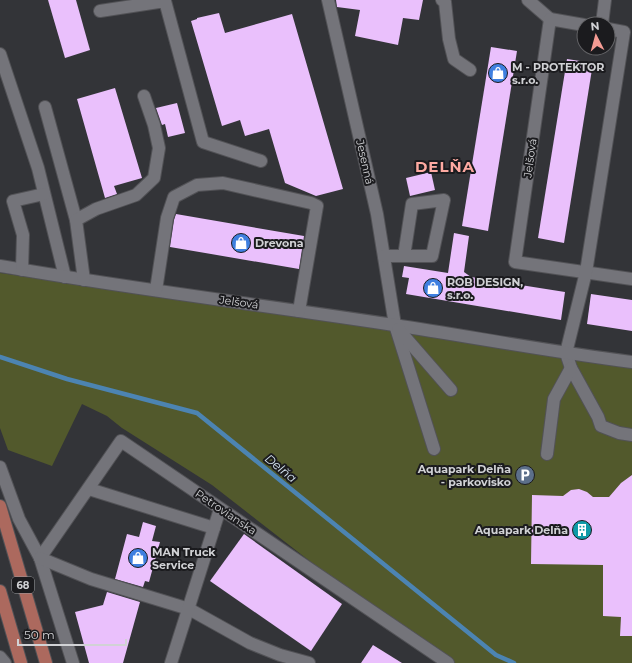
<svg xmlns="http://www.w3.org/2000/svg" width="632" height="663" viewBox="0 0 632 663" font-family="Montserrat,sans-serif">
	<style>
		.green { fill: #52592c }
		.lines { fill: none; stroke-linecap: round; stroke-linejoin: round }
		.stream { stroke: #4c84b2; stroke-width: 4.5 }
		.building { fill: #eac0fc }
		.minor-casing { stroke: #525256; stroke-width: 14 }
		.major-casing { stroke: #525256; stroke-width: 14 }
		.minor { stroke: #74747a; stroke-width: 12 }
		.major { stroke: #ac695e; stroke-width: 12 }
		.labels { text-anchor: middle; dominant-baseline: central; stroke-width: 4; stroke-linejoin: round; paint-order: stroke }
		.shield { fill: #1b1b1e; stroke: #9a9b9e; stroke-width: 1 }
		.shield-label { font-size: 10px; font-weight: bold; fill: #d1d2d5 }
		.poi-label { font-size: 11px; font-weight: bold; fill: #d1d2d5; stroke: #1b1b1e; text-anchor: start }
		.street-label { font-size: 11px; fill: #d1d2d5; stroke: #1b1b1e }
		.water-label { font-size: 12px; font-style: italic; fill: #d4e3f0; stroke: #1b1b1e }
		.district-label { font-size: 15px; font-weight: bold; letter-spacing: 1px; fill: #fda9a1; stroke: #1b1b1e }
	</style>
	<rect width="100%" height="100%" fill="#333438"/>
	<polygon class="green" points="0,273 402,329 632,359 632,663 441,663 212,485 122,428 107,416 82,404 52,466 8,450 0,428"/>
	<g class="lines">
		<polyline class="stream" points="0,357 67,379 197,413 496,655 514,663"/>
	</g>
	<g class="building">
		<polygon points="48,0 76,0 90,50 65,58"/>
		<polygon points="336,0 423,0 419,20 403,18 398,45 355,36 360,10 337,7"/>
		<polygon points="219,13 225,33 292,14 343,189 316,196 285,183 269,129 245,136 240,120 222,126 191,21 197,19 197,18"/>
		<polygon points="491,47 517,51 488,231 462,226"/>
		<polygon points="567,59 593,63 564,243 538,238"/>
		<polygon points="115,88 142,178 114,186 117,194 105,198 77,99"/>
		<polygon points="177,103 185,133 168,137 165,124 162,125 156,108"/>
		<polygon points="431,172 435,190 410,196 406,178"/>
		<polygon points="176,214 304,236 299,269 170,247 174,220"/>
		<polygon points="454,233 469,236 464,272 471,277 565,292 561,320 406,294 409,278 402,277 404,266 448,273"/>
		<polygon points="591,294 632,300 632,331 587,324"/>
		<polygon points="632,475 632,636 620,636 621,617 603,616 603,565 531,564 532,495 563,496 571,490 579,489 587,492 593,497 609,497 621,483"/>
		<polygon points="143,522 156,526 152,541 160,542 149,582 145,581 143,587 115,579 127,534 139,537"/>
		<polygon points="244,534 342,604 311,651 210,581"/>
		<polygon points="107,592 140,602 123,663 89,663 75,612 103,605"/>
		<polygon points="373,645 402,663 361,663"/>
	</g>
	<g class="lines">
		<g class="minor-casing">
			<g id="minor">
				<polyline points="328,0 377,214 395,325 434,449"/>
				<polyline points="442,0 445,2 449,39 454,59 470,70"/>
				<polyline points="528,0 550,19"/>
				<polyline points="100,11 165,1 203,142 261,161"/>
				<polyline points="602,24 605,0"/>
				<polyline points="584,25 550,19 515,262 632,279"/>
				<polyline points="608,29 624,32 586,272 566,353 571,368 598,417 601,426 619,433 632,435"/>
				<polyline points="0,54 38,168 65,277"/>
				<polyline points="45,107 76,220"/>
				<polyline points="384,256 432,256 444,200 412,204 404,256"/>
				<path d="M0 266C131 289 263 305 394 325 473 337 552 352 632 362"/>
				<polyline points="22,270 23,235 13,201 44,194"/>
				<polyline points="84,280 76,220 96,209 136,195 154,178 159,148 154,125 144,96"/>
				<polyline points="156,290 167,218 174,197 197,185 223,183 311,203 317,206 299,311"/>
				<polyline points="398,329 451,390"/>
				<polyline points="547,454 554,399 571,368"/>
				<polyline points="0,467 19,519 40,558 73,663"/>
				<polyline points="89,489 214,528"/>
				<polyline points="40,558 121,441 448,663"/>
				<polyline points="40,558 91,579 189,609 250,643 280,655 309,663"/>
				<polyline points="0,657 5,663"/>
				<polyline points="171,663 220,509"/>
			</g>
		</g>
		<g class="major-casing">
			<g id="major">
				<polyline points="0,506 46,663"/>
				<polyline points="0,591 21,663"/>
			</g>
		</g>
		<use href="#minor" class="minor"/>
		<use href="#major" class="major"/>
	</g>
	<defs>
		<g id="shop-disc" transform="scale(1)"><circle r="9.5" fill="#3f7fe0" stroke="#1b1b1e"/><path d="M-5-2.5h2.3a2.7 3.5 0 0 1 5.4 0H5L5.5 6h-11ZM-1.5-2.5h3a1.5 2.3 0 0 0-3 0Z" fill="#fff"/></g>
		<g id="parking-disc" transform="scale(1)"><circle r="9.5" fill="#5c6f8a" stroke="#1b1b1e"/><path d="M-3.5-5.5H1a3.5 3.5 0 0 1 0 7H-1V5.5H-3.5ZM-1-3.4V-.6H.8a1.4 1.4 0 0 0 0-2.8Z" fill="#fff"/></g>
		<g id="building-disc" transform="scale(1)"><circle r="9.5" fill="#0f9aa8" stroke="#1b1b1e"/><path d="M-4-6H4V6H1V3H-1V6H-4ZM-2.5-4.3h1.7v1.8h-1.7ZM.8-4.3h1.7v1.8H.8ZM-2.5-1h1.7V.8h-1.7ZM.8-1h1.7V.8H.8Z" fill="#fff"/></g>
	</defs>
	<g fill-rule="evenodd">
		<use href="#shop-disc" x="498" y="73"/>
		<use href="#shop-disc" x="241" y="243"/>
		<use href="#shop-disc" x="433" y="288"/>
		<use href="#parking-disc" x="525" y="475"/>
		<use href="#building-disc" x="582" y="530"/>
		<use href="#shop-disc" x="138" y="558"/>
	</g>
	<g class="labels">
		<rect class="shield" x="12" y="577" width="22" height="16" rx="3"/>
		<g class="shield-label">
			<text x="23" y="585">68</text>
		</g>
		<g class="poi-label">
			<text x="512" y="67">M - PROTEKTOR<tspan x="512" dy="13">s.r.o.</tspan></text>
			<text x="255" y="243">Drevona</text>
			<text x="447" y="282">ROB DESIGN,<tspan x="447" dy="13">s.r.o.</tspan></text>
			<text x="511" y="469" text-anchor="end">Aquapark Delňa<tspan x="511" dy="13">- parkovisko</tspan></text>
			<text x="568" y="530" text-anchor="end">Aquapark Delňa</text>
			<text x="152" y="552">MAN Truck<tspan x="152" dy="13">Service</tspan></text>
		</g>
		<g class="street-label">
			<text transform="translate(530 158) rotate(-82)">Jelšová</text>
			<text transform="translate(365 162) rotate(77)">Jesenná</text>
			<text transform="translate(239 302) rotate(8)">Jelšová</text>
			<text transform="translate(226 512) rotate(34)">Petrovianska</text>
		</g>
		<g class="water-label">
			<text transform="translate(281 468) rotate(39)">Delňa</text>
		</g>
		<g class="district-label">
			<text x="445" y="166">DELŇA</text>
		</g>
	</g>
	<g transform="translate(596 36) rotate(354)"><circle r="19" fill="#1b1b1e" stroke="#646467"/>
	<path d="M0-3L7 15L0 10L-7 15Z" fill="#f59c94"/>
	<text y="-6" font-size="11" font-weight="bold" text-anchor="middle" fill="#d1d2d5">N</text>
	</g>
	<path d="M18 639v6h108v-6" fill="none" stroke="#d1d2d5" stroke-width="2"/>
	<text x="24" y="639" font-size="12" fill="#d1d2d5" stroke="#1b1b1e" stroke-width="3" paint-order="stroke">50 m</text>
</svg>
